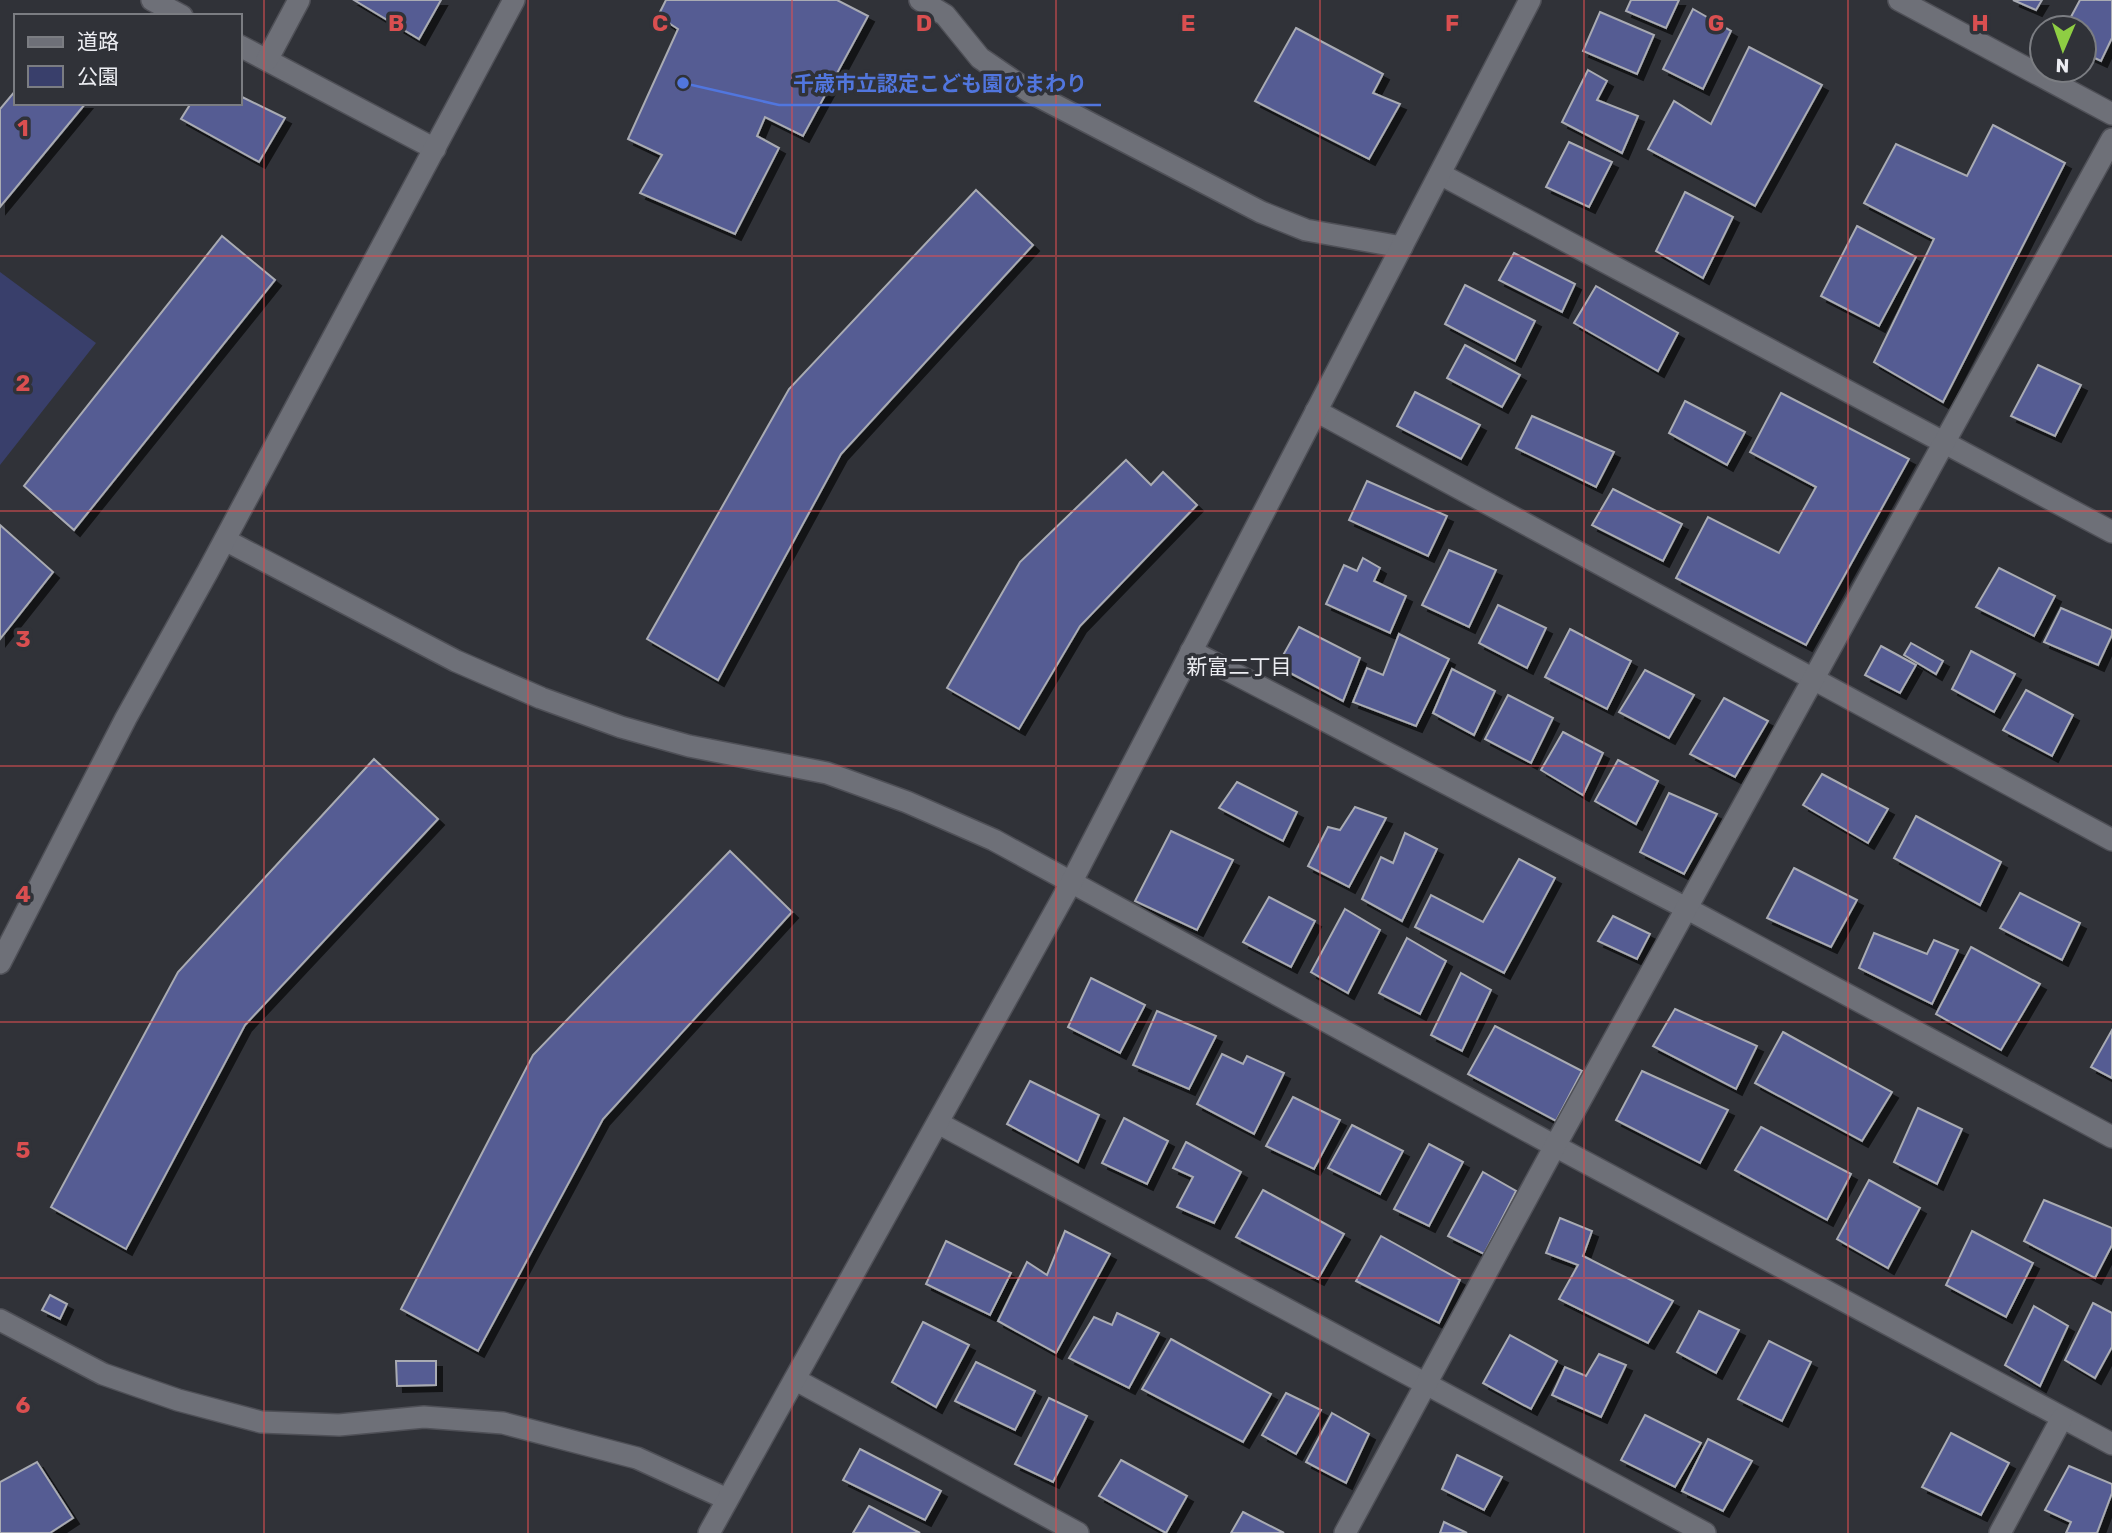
<svg xmlns="http://www.w3.org/2000/svg" width="2112" height="1533" viewBox="0 0 2112 1533" font-family="Rubik,'Noto Sans JP',sans-serif">
	<style>
		.green { fill: #393f6b }
		.building { fill: #545c93; stroke: #a9abb3; stroke-width: 2; filter: url(#shadow) }
		.lines { fill: none; stroke-linecap: round; stroke-linejoin: round }
		.street-casing { stroke: #4f5057; stroke-width: 24 }
		.secondary-casing { stroke: #4f5057; stroke-width: 24 }
		.street { stroke: #6e7078; stroke-width: 21 }
		.secondary { stroke: #6e7078; stroke-width: 21 }
		.grid { fill: none; stroke: #da4f50; stroke-width: 2; stroke-opacity: 0.55 }
		.labels { text-anchor: middle; dominant-baseline: central; stroke-width: 7; stroke-linejoin: round; paint-order: stroke }
		.neighbourhood-label { font-size: 21px; fill: #ecedf2; stroke: #303238 }
		.grid-label { font-size: 23px; text-anchor: middle; font-weight: bold; fill: #da4f50; stroke: #303238; stroke-width: 7; stroke-linejoin: round; paint-order: stroke }
		.leader { fill: none; stroke: #5176de; stroke-width: 2.5 }
		.callout-dot { fill: #5176de; stroke: #303238; stroke-width: 2.5 }
		.callout-label { font-size: 21px; text-anchor: middle; font-weight: bold; fill: #5176de; stroke: #303238; stroke-width: 7; stroke-linejoin: round; paint-order: stroke }
	</style>
	<defs>
		<filter id="shadow"><feDropShadow dx="6" dy="6" stdDeviation="0" flood-color="#0009"/></filter>
	</defs>
	<rect width="100%" height="100%" fill="#303238"/>
	<polygon class="green" points="0,272 96,343 0,465"/>
	<g class="building">
		<polygon points="354,0 441,0 419,39"/>
		<polygon points="666,0 837,0 868,16 803,136 765,117 757,136 779,148 735,234 640,193 662,155 628,139 678,29 658,16"/>
		<polygon points="1631,0 1679,0 1666,28 1626,11"/>
		<polygon points="2013,0 2042,0 2036,10"/>
		<polygon points="2080,0 2112,0 2112,38 2101,61 2084,53 2084,28 2065,28"/>
		<polygon points="1693,9 1731,31 1703,89 1663,69"/>
		<polygon points="1600,12 1654,35 1637,74 1583,51"/>
		<polygon points="1296,28 1383,74 1373,93 1400,104 1369,159 1255,101"/>
		<polygon points="1749,47 1822,85 1755,206 1648,149 1674,101 1711,124"/>
		<polygon points="1588,70 1607,81 1597,100 1638,116 1622,153 1562,122"/>
		<polygon points="16,90 16,103 86,103 0,207 0,109"/>
		<polygon points="240,96 285,118 259,162 181,119 191,103 240,103"/>
		<polygon points="1993,125 2065,163 1943,402 1874,362 1934,239 1864,203 1896,144 1967,176"/>
		<polygon points="1569,142 1612,162 1589,207 1546,187"/>
		<polygon points="976,190 1033,245 841,454 718,680 647,639 789,389"/>
		<polygon points="1685,192 1733,217 1703,278 1656,251"/>
		<polygon points="1857,226 1916,257 1879,326 1821,296"/>
		<polygon points="222,236 275,280 74,530 24,486"/>
		<polygon points="1514,253 1575,284 1562,312 1499,280"/>
		<polygon points="1465,285 1535,321 1515,361 1445,324"/>
		<polygon points="1596,286 1678,333 1658,371 1574,323"/>
		<polygon points="1465,345 1520,375 1502,407 1447,378"/>
		<polygon points="2038,365 2081,385 2055,436 2011,416"/>
		<polygon points="1415,392 1480,425 1461,459 1397,426"/>
		<polygon points="1781,393 1909,459 1806,645 1676,578 1708,517 1779,553 1816,487 1750,452"/>
		<polygon points="1685,401 1745,432 1727,465 1669,433"/>
		<polygon points="1532,416 1614,452 1596,487 1516,448"/>
		<polygon points="1126,460 1151,485 1163,472 1197,505 1080,626 1019,729 947,688 1020,562"/>
		<polygon points="1367,481 1447,516 1428,556 1349,520"/>
		<polygon points="1613,489 1682,524 1663,561 1592,525"/>
		<polygon points="0,525 53,572 0,639"/>
		<polygon points="1449,550 1496,570 1469,627 1422,605"/>
		<polygon points="1363,558 1380,568 1374,581 1406,596 1390,633 1326,604 1344,565 1357,571"/>
		<polygon points="1999,568 2055,596 2034,636 1976,607"/>
		<polygon points="1498,605 1546,628 1527,668 1479,643"/>
		<polygon points="2061,608 2112,630 2112,635 2098,665 2044,642"/>
		<polygon points="1299,627 1360,658 1343,701 1277,666"/>
		<polygon points="1570,629 1631,661 1607,709 1545,677"/>
		<polygon points="1399,634 1449,659 1416,726 1353,702 1367,668 1383,675"/>
		<polygon points="1911,643 1943,661 1936,674 1904,655"/>
		<polygon points="1881,646 1916,665 1900,693 1865,675"/>
		<polygon points="1971,651 2015,674 1994,712 1952,689"/>
		<polygon points="1452,669 1495,691 1474,735 1433,713"/>
		<polygon points="1645,670 1694,695 1669,738 1619,712"/>
		<polygon points="2026,690 2073,715 2052,756 2003,730"/>
		<polygon points="1508,695 1553,718 1531,763 1485,739"/>
		<polygon points="1724,698 1768,721 1735,777 1690,754"/>
		<polygon points="1563,732 1603,753 1583,795 1541,770"/>
		<polygon points="374,759 438,819 245,1025 126,1249 51,1207 178,972"/>
		<polygon points="1618,760 1658,781 1636,824 1595,801"/>
		<polygon points="1822,774 1888,809 1868,843 1803,805"/>
		<polygon points="1237,782 1297,812 1283,841 1219,808"/>
		<polygon points="1669,793 1717,814 1684,874 1640,852"/>
		<polygon points="1355,807 1386,818 1349,887 1308,866 1328,827 1340,830"/>
		<polygon points="1916,816 2001,862 1980,905 1894,858"/>
		<polygon points="1171,831 1233,860 1197,930 1135,901"/>
		<polygon points="1405,833 1437,849 1402,921 1362,899 1381,857 1393,863"/>
		<polygon points="730,851 792,912 603,1119 478,1351 401,1309 533,1055"/>
		<polygon points="1519,859 1555,878 1504,973 1415,927 1431,895 1483,922"/>
		<polygon points="1794,868 1857,900 1831,947 1767,918"/>
		<polygon points="2020,893 2080,923 2062,960 2000,928"/>
		<polygon points="1269,897 1315,921 1291,967 1243,942"/>
		<polygon points="1345,909 1380,930 1348,993 1311,972"/>
		<polygon points="1613,916 1650,934 1637,959 1598,941"/>
		<polygon points="1874,933 1927,954 1934,940 1958,950 1932,1004 1859,968"/>
		<polygon points="1407,938 1446,961 1420,1014 1379,993"/>
		<polygon points="1971,947 2040,984 2001,1050 1936,1014"/>
		<polygon points="1461,973 1491,990 1462,1051 1431,1035"/>
		<polygon points="1091,978 1145,1005 1120,1053 1068,1027"/>
		<polygon points="1675,1009 1757,1046 1736,1089 1653,1046"/>
		<polygon points="1157,1011 1216,1036 1189,1089 1133,1065"/>
		<polygon points="1495,1026 1582,1071 1556,1121 1468,1074"/>
		<polygon points="2112,1030 2112,1078 2091,1067"/>
		<polygon points="1783,1032 1892,1092 1862,1141 1755,1083"/>
		<polygon points="1222,1054 1243,1064 1247,1056 1284,1073 1254,1134 1197,1104"/>
		<polygon points="1642,1071 1728,1110 1700,1163 1616,1120"/>
		<polygon points="1030,1081 1099,1115 1078,1162 1007,1124"/>
		<polygon points="1293,1097 1340,1120 1314,1169 1266,1146"/>
		<polygon points="1918,1108 1962,1129 1937,1184 1894,1162"/>
		<polygon points="1124,1118 1168,1141 1147,1184 1102,1163"/>
		<polygon points="1352,1125 1403,1151 1380,1194 1328,1168"/>
		<polygon points="1761,1127 1851,1174 1827,1220 1735,1170"/>
		<polygon points="1186,1142 1241,1172 1214,1223 1177,1207 1193,1177 1173,1168"/>
		<polygon points="1429,1144 1463,1162 1429,1226 1394,1209"/>
		<polygon points="1483,1172 1516,1191 1484,1254 1448,1236"/>
		<polygon points="1869,1180 1920,1208 1888,1268 1837,1239"/>
		<polygon points="1263,1190 1344,1234 1318,1279 1236,1237"/>
		<polygon points="2044,1200 2112,1228 2112,1245 2095,1278 2024,1241"/>
		<polygon points="1560,1218 1592,1231 1583,1256 1673,1301 1648,1343 1559,1299 1578,1265 1546,1253"/>
		<polygon points="1065,1231 1110,1254 1056,1353 998,1321 1027,1262 1047,1275"/>
		<polygon points="1972,1231 2033,1263 2006,1317 1946,1285"/>
		<polygon points="1381,1236 1460,1280 1439,1323 1356,1281"/>
		<polygon points="946,1241 1011,1273 990,1315 926,1284"/>
		<polygon points="50,1295 67,1304 60,1319 42,1310"/>
		<polygon points="2093,1303 2112,1313 2112,1347 2095,1378 2065,1360"/>
		<polygon points="2034,1306 2068,1326 2040,1386 2005,1365"/>
		<polygon points="1699,1311 1739,1330 1716,1373 1677,1352"/>
		<polygon points="1117,1313 1159,1333 1129,1388 1069,1358 1094,1317 1112,1325"/>
		<polygon points="923,1322 969,1345 936,1407 892,1382"/>
		<polygon points="1510,1335 1557,1361 1531,1409 1483,1383"/>
		<polygon points="1171,1339 1271,1394 1243,1442 1142,1389"/>
		<polygon points="1769,1341 1811,1362 1782,1421 1738,1399"/>
		<polygon points="1599,1354 1626,1365 1601,1417 1552,1395 1565,1367 1586,1376"/>
		<polygon points="396,1361 436,1361 436,1385 397,1386"/>
		<polygon points="976,1362 1035,1391 1015,1430 955,1401"/>
		<polygon points="1286,1393 1321,1410 1296,1454 1262,1435"/>
		<polygon points="1049,1398 1087,1416 1053,1482 1015,1464"/>
		<polygon points="1332,1413 1369,1434 1346,1483 1306,1462"/>
		<polygon points="1645,1415 1701,1443 1675,1487 1621,1460"/>
		<polygon points="1951,1433 2009,1463 1981,1515 1922,1487"/>
		<polygon points="1708,1439 1752,1461 1723,1511 1682,1491"/>
		<polygon points="860,1449 941,1491 925,1520 843,1480"/>
		<polygon points="1457,1455 1502,1477 1484,1510 1442,1489"/>
		<polygon points="1121,1460 1187,1496 1166,1533 1099,1496"/>
		<polygon points="37,1462 73,1518 50,1533 0,1533 0,1482"/>
		<polygon points="2069,1466 2112,1484 2112,1493 2097,1533 2066,1533 2071,1522 2045,1510"/>
		<polygon points="869,1506 920,1533 853,1533"/>
		<polygon points="1243,1512 1284,1533 1231,1533"/>
		<polygon points="1444,1522 1467,1533 1440,1533"/>
	</g>
	<g class="lines">
		<g class="street-casing">
			<g id="street">
				<polyline points="152,0 182,16"/>
				<polyline points="920,0 945,15 980,58 1030,92 1261,212 1306,230 1402,247"/>
				<polyline points="240,46 435,149"/>
				<polyline points="267,60 299,0"/>
				<polyline points="1440,174 2112,532"/>
				<polyline points="1316,411 2112,840"/>
				<polyline points="225,540 456,661 541,698 621,727 689,746 827,773 907,802 994,840 1555,1146 2112,1444"/>
				<polyline points="1191,651 1686,908 2112,1137"/>
				<polyline points="0,963 126,718 208,571 514,0"/>
				<polyline points="938,1123 1705,1533"/>
				<polyline points="0,1320 103,1374 178,1400 261,1422 339,1425 424,1417 503,1423 637,1458 727,1499"/>
				<polyline points="796,1380 1078,1533"/>
				<polyline points="709,1533 1072,881 1530,0"/>
				<polyline points="1345,1533 1555,1146 2112,139"/>
				<polyline points="2000,1533 2062,1418"/>
			</g>
		</g>
		<g class="secondary-casing">
			<polyline id="secondary" points="1899,0 2112,114"/>
		</g>
		<use href="#street" class="street"/>
		<use href="#secondary" class="secondary"/>
	</g>
	<path class="grid" d="M264 0V1533M528 0V1533M792 0V1533M1056 0V1533M1320 0V1533M1584 0V1533M1848 0V1533M0 256H2112M0 511H2112M0 766H2112M0 1022H2112M0 1278H2112"/>
	<g class="labels">
		<g class="neighbourhood-label">
			<text x="1239" y="666">新富二丁目</text>
		</g>
	</g>
	<g class="grid-label">
		<text x="396" y="31">B</text>
		<text x="660" y="31">C</text>
		<text x="924" y="31">D</text>
		<text x="1188" y="31">E</text>
		<text x="1452" y="31">F</text>
		<text x="1716" y="31">G</text>
		<text x="1980" y="31">H</text>
		<text x="23" y="136">1</text>
		<text x="23" y="391">2</text>
		<text x="23" y="647">3</text>
		<text x="23" y="902">4</text>
		<text x="23" y="1158">5</text>
		<text x="23" y="1413">6</text>
	</g>
	<path class="leader" d="M683 83L779 105H1101"/>
	<circle class="callout-dot" cx="683" cy="83" r="7"/>
	<g class="callout-label">
		<text x="940" y="91">千歳市立認定こども園ひまわり</text>
	</g>
	<rect x="14" y="14" width="228" height="91" fill="#303238" stroke="#7b7d82" stroke-width="2"/>
	<rect x="28" y="37" width="35" height="10" fill="#6e7078" stroke="#7b7d82" stroke-width="2"/>
	<text x="77" y="49" font-size="21" fill="#ecedf2">道路</text>
	<rect x="28" y="66" width="35" height="21" fill="#393f6b" stroke="#7b7d82" stroke-width="2"/>
	<text x="77" y="84" font-size="21" fill="#ecedf2">公園</text>
	<g transform="translate(2063 49) rotate(182)"><circle r="33" fill="#303238" stroke="#7b7d82" stroke-width="2"/>
	<path d="M0-5L12 26L0 18L-12 26Z" fill="#8ece43"/>
	<text y="-10" font-size="19" font-weight="bold" text-anchor="middle" fill="#ecedf2">N</text>
	</g>
</svg>
